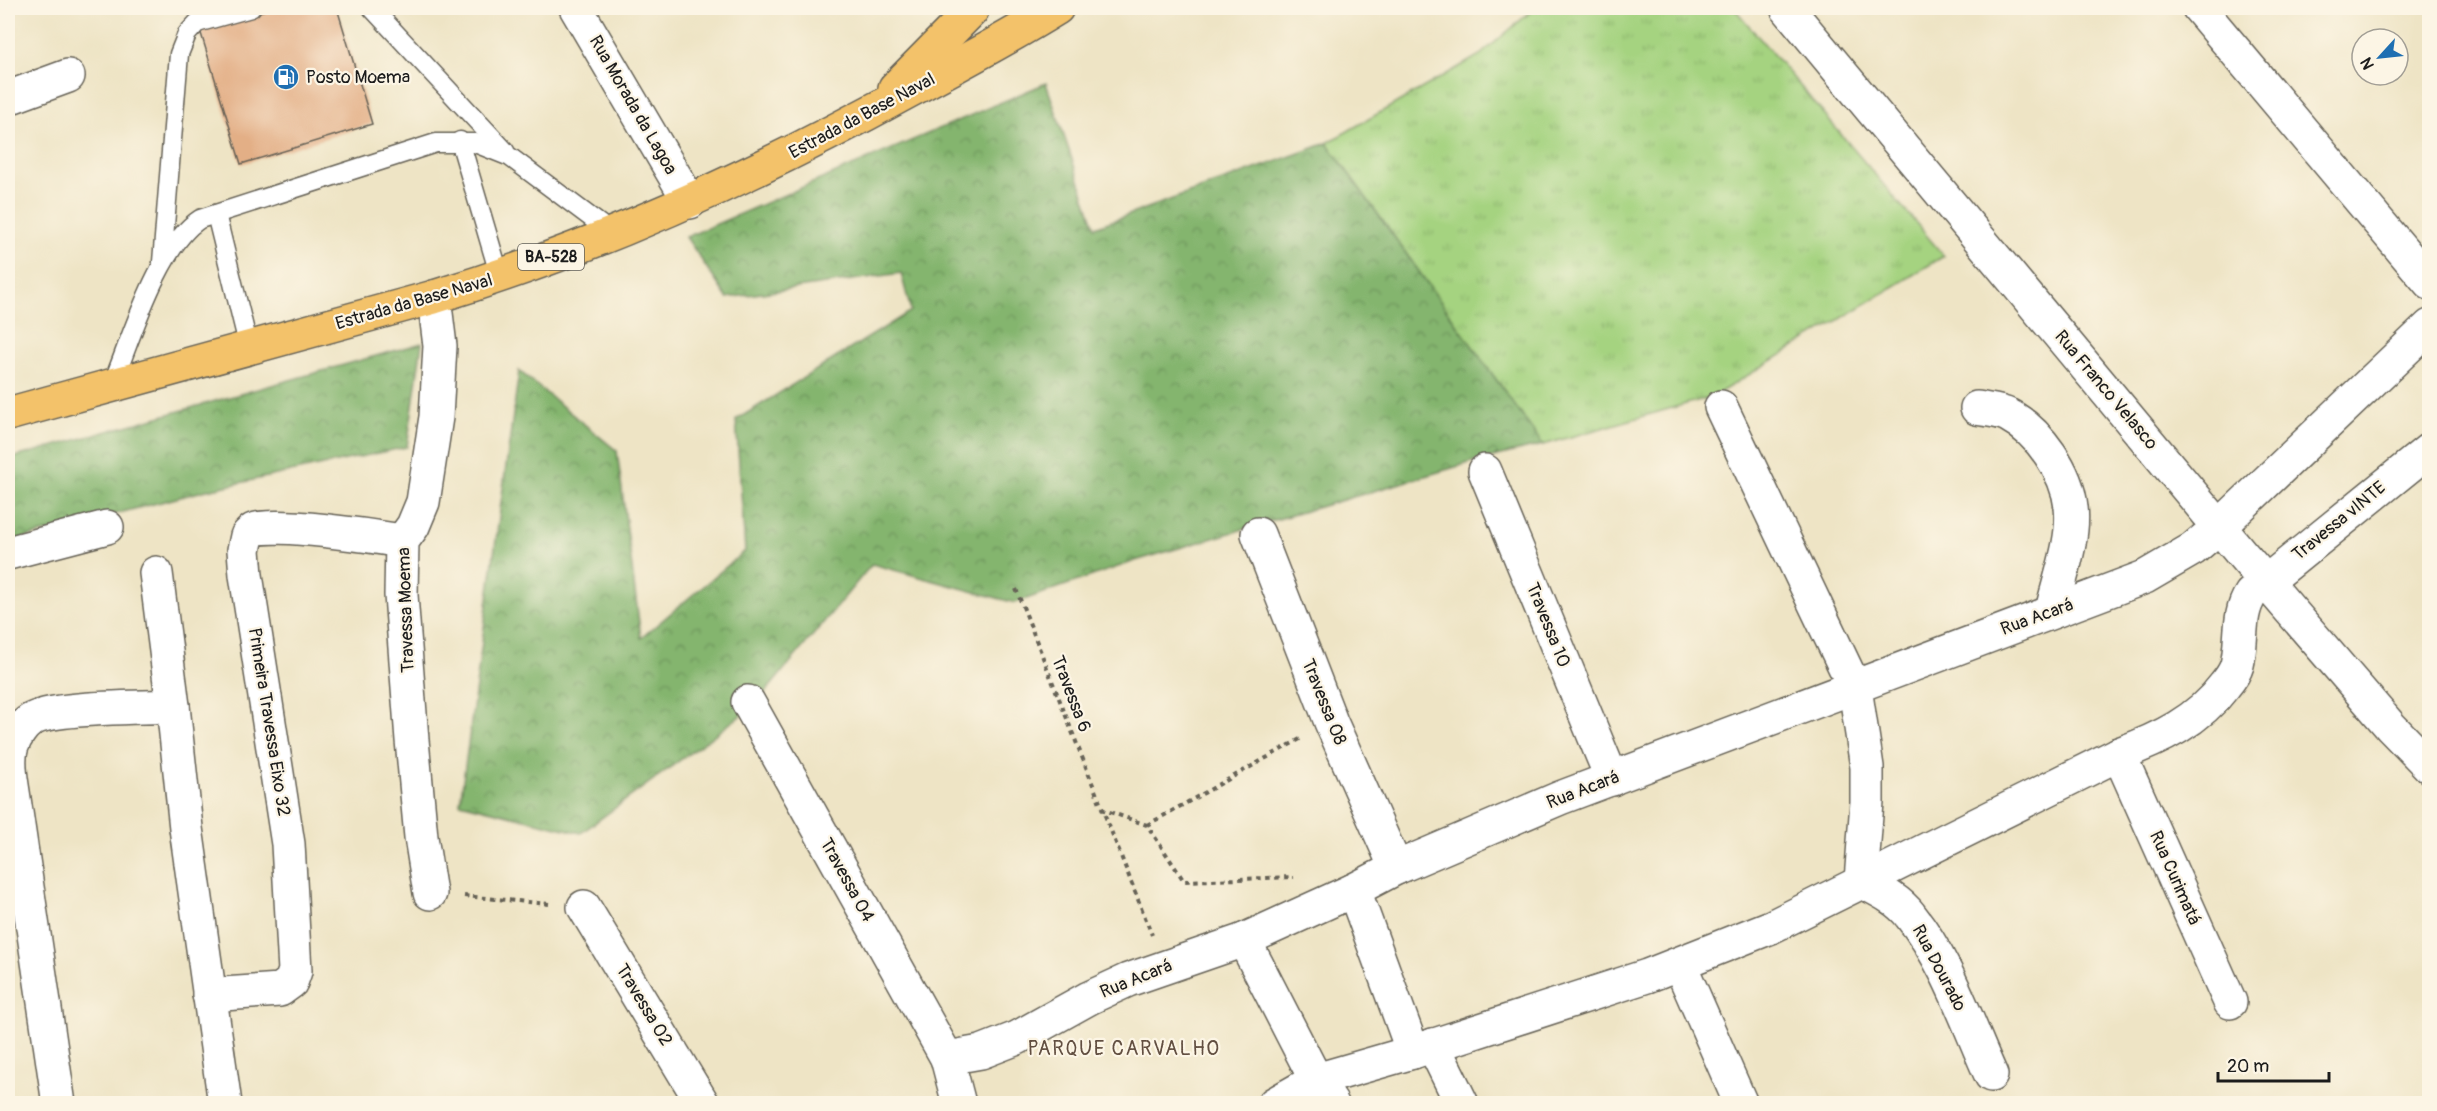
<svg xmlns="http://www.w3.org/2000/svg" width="2437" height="1111" viewBox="0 0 2437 1111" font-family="Pangolin,sans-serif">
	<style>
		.grass { fill: url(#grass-tufts); stroke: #60784e; stroke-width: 1.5 }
		.forest { fill: url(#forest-crowns); stroke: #506845; stroke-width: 1.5 }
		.building { fill: #e3af86 }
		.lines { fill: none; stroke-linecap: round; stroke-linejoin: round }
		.service-casing { stroke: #666257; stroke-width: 21 }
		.minor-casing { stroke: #666257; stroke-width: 36 }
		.tertiary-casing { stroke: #666257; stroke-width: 36 }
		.primary-casing { stroke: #666257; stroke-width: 36 }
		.path { stroke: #666257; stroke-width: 4; stroke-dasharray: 4.5 4.5; stroke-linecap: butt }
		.service { stroke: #fff; stroke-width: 18 }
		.minor { stroke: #fff; stroke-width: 33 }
		.tertiary { stroke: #fff; stroke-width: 33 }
		.primary { stroke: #f3c26a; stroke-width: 33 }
		.labels { text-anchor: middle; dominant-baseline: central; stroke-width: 4.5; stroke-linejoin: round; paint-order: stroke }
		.shield { fill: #fcf5e5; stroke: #5f5d58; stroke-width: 1.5 }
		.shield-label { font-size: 16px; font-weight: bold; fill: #1c1c1c }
		.poi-label { font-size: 18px; fill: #1c1c1c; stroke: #fcf5e5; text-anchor: start }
		.street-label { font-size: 18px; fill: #1c1c1c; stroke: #fcf5e5 }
		.neighbourhood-label { font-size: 20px; letter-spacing: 1.5px; fill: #624f41; stroke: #fcf5e5 }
	</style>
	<defs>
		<pattern id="grass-tufts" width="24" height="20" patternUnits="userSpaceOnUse" patternTransform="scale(1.5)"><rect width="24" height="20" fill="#a5d380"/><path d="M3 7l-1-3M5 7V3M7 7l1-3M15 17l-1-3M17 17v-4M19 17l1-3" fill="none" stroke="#8db56e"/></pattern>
		<pattern id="forest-crowns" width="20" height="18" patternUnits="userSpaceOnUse" patternTransform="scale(1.5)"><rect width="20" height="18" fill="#84b56e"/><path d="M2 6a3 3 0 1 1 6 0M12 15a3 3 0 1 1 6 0" fill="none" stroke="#6b925a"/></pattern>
	</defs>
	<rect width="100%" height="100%" fill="#fcf5e5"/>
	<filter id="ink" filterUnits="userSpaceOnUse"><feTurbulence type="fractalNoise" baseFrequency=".0167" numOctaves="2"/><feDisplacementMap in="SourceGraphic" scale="12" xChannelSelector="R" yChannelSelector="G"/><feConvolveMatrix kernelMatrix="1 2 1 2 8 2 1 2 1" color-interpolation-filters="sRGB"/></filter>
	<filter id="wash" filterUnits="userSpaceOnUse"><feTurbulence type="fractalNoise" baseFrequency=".008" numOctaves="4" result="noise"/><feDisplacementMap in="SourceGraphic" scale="24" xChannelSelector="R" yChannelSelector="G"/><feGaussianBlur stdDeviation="1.35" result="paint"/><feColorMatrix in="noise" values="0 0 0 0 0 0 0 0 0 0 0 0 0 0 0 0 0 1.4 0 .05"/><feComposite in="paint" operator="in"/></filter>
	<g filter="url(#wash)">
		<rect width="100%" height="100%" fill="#eee4c5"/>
		<polygon class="grass" points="1535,8 1734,8 1944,256 1714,396 1543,445 1327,143 1480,55"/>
		<g class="forest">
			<polygon points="1046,83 1095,227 1327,143 1543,445 1476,461 1135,561 1015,603 872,564 755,705 581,833 460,803 519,371 617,451 641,638 745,551 736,420 911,311 901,273 727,298 686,237"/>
			<polygon points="422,343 407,447 207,490 8,542 8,459"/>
		</g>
		<g id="blocks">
			<polygon class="building" points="272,8 337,8 372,124 241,164 200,30"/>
		</g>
	</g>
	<g filter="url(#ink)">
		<use href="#blocks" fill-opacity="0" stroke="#666257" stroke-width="1.5"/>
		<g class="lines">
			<g class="service-casing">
				<g id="service">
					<polyline points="372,8 505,151"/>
					<polyline points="460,141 500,277"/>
					<polyline points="216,214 249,348"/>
					<polyline points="162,262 179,54 187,34 197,23 251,8"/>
					<path d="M112 385C131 339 158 246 200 219L436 143H475L510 157 613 234"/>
				</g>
			</g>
			<g class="minor-casing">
				<g id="minor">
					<polyline points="2199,8 2430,283"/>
					<polyline points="8,98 68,76"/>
					<path d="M1721 407 1855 688 1867 767V802L1861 881C1878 890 1898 899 1910 915 1947 961 1967 1022 1991 1075"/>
					<path d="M1977 408C1987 410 2000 411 2008 415 2040 432 2067 472 2071 507 2075 539 2059 580 2052 611"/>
					<polyline points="1485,471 1612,779"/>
					<polyline points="1258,534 1331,722 1396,868"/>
					<polyline points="8,553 107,527"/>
					<polyline points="156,573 173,706 186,828 225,1104"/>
					<polyline points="748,702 947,1058 959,1104"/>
					<polyline points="2119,754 2230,1002"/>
					<polyline points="1354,890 1413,1052"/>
					<polyline points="430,893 421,837 412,740 401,595 402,541 413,526 423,502 436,417 440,346 434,297"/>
					<polyline points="584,907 703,1104"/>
					<polyline points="1244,940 1316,1080 1332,1104"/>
					<polyline points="1680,965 1741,1104"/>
					<path d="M209 995 280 990 291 982 295 971 288 844 246 575 244 550 247 536C249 534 251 531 253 530 271 521 378 537 402 541"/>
					<polyline points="1433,1045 1462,1104"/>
					<polyline points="947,1058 981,1052 1017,1038 1089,998 1128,980 1244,940 1354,890 1396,868 1560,798 2145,577 2193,549 2220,526 2430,326"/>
					<path d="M59 1104 13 792C11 778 7 760 12 746 15 737 23 725 31 720 52 706 144 708 173 706"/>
					<path d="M1274 1104 1316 1080 1413 1052 1647 976 1771 927 2119 754C2160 739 2198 721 2225 685 2230 679 2235 672 2237 665 2243 641 2237 615 2251 594L2430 449"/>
				</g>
			</g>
			<g class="tertiary-casing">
				<g id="tertiary">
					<polyline points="576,8 690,202"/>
					<polyline points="1787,8 2241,553 2391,727 2430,767"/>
				</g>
			</g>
			<g class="primary-casing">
				<g id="primary">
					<polyline points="895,88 972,10"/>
					<path d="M8 414 434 297C599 247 756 175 907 92 958 65 1009 38 1057 8"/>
				</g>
			</g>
			<g class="path">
				<polyline points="1016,589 1152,935"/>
				<polyline points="1101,809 1147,825 1184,881 1294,877"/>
				<polyline points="1147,825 1300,739"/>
				<polyline points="464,896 549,904"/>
			</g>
			<use href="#service" class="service"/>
			<use href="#minor" class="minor"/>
			<use href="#tertiary" class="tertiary"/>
			<use href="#primary" class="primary"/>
		</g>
	</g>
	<defs>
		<g id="fuel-disc" transform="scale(1.35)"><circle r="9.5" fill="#1f6fb2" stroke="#fcf5e5"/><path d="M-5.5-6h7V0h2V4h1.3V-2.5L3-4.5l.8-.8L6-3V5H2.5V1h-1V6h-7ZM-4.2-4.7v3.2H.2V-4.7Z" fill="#fff"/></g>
	</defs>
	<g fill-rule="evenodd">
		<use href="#fuel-disc" x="286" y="77"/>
	</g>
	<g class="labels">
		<rect class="shield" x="518" y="244" width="66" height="26" rx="4.5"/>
		<g class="shield-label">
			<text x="551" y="257">BA-528</text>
		</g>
		<g class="poi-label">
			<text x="306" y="77">Posto Moema</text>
		</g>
		<g class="street-label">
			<text transform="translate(633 105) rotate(60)">Rua Morada da Lagoa</text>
			<text transform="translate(862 116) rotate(-28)">Estrada da Base Naval</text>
			<text transform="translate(414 302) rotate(-16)">Estrada da Base Naval</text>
			<text transform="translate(2106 390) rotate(50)">Rua Franco Velasco</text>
			<text transform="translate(2339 521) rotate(-39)">Travessa vINTE</text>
			<text transform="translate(406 610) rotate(-92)">Travessa Moema</text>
			<text transform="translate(2037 617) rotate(-20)">Rua Acará</text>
			<text transform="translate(1548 625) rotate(68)">Travessa 10</text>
			<text transform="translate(1071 694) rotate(69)">Travessa 6</text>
			<text transform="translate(1324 702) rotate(68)">Travessa 08</text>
			<text transform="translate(269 722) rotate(81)">Primeira Travessa Eixo 32</text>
			<text transform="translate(1583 790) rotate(-21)">Rua Acará</text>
			<text transform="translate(2175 878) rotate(66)">Rua Curimatá</text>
			<text transform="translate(847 880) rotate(61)">Travessa 04</text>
			<text transform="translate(1939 968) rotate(62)">Rua Dourado</text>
			<text transform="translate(1136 979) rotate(-22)">Rua Acará</text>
			<text transform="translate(644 1005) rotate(59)">Travessa 02</text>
		</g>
		<g class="neighbourhood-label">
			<text x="1124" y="1048">PARQUE CARVALHO</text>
		</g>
	</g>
	<rect width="2437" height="1111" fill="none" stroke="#fcf5e5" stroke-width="30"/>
	<g transform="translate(2380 57) rotate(243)"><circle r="28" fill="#fcf5e5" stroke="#a29e95" stroke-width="1.5"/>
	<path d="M0-4.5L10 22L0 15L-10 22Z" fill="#1f6fb2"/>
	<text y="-9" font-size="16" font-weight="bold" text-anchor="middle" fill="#1c1c1c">N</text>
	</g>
	<path d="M2218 1072v9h111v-9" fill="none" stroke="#1c1c1c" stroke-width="3"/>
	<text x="2227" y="1072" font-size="18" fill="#1c1c1c" stroke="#fcf5e5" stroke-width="4.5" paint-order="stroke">20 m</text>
</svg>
